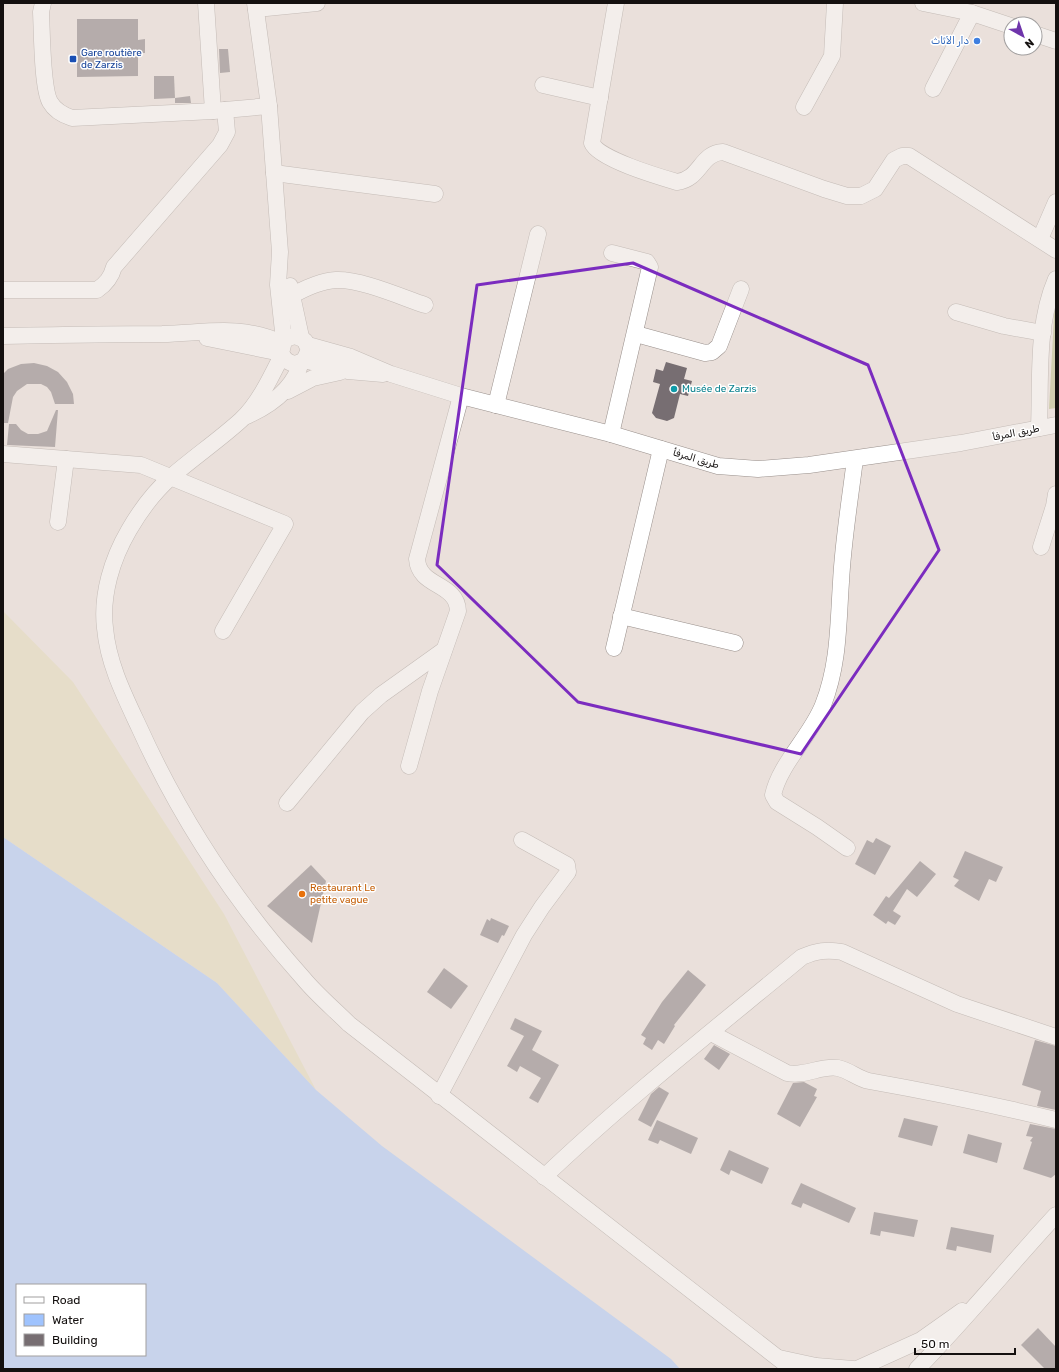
<svg xmlns="http://www.w3.org/2000/svg" width="1059" height="1372" viewBox="0 0 1059 1372" font-family="Rubik,'Noto Sans Arabic',sans-serif">
	<style>
		.green { fill: #b2b678 }
		.sand { fill: #e3d9b4 }
		.water { fill: #9fc3fe; fill-rule: evenodd }
		.building { fill: #776e72 }
		.lines { fill: none; stroke-linecap: round; stroke-linejoin: round }
		.minor-casing { stroke: #99908c; stroke-width: 17 }
		.minor { stroke: #fff; stroke-width: 16 }
		.marked { fill: none; stroke: #7b2cbf; stroke-width: 3; stroke-linejoin: round }
		.shop-dot { fill: #3f7fe0; stroke: #fff; stroke-width: 1.5 }
		.transit-dot { fill: #1a4fb4; stroke: #fff; stroke-width: 1.5 }
		.culture-dot { fill: #0f9aa8; stroke: #fff; stroke-width: 1.5 }
		.food-dot { fill: #e8710a; stroke: #fff; stroke-width: 1.5 }
		.labels { text-anchor: middle; dominant-baseline: central; stroke-width: 3; stroke-linejoin: round; paint-order: stroke }
		.shop-label { font-size: 10px; fill: #366cbe; stroke: #fff; text-anchor: end }
		.transit-label { font-size: 10px; fill: #164399; stroke: #fff; text-anchor: start }
		.culture-label { font-size: 10px; fill: #0d838f; stroke: #fff; text-anchor: start }
		.street-label { font-size: 10px; fill: #14100f; stroke: #fff }
		.food-label { font-size: 10px; fill: #c56008; stroke: #fff; text-anchor: start }
	</style>
	<rect width="100%" height="100%" fill="#eae0db"/>
	<polygon class="green" points="1056,297 1056,408 1049,409 1055,298"/>
	<polygon class="sand" points="3,611 73,682 224,914 316,1090 217,983 3,837"/>
	<path class="water" d="M3 837 217 983 316 1090 382 1146 671 1359 680 1369H3ZM17 1285H145V1355H17Z"/>
	<g class="building">
		<polygon points="77,19 138,19 138,40 145,39 145,53 138,53 138,76 77,77"/>
		<polygon points="219,49 228,49 230,72 220,73"/>
		<polygon points="154,76 174,76 175,98 154,99"/>
		<polygon points="190,96 191,103 175,103 175,98"/>
		<polygon points="666,362 687,368 684,379 692,381 688,396 680,394 674,418 667,421 656,418 652,413 660,384 653,382 656,369 663,371"/>
		<polygon points="34,363 47,366 58,372 67,382 73,394 74,404 55,404 51,392 47,387 41,384 27,384 17,391 13,397 8,423 3,423 3,374 8,369 21,364"/>
		<polygon points="56,410 58,410 55,447 7,445 9,424 16,424 21,430 28,434 38,434 47,431"/>
		<polygon points="876,838 891,846 875,875 855,864 867,840 873,843"/>
		<polygon points="965,851 1003,867 996,882 989,879 979,901 954,886 959,880 953,877"/>
		<polygon points="920,861 936,874 917,897 907,889 893,911 901,916 895,925 888,921 886,924 873,915 886,896 889,898"/>
		<polygon points="311,865 326,881 312,943 267,906"/>
		<polygon points="491,918 509,926 504,936 502,935 498,943 480,935 487,919 490,921"/>
		<polygon points="444,968 468,986 451,1009 427,992"/>
		<polygon points="688,970 706,985 674,1025 675,1026 664,1044 658,1040 652,1050 643,1044 646,1038 641,1035 662,1002"/>
		<polygon points="515,1018 542,1031 532,1050 559,1065 538,1103 529,1098 541,1078 520,1066 517,1072 507,1066 524,1036 510,1029"/>
		<polygon points="1035,1040 1056,1046 1056,1110 1037,1106 1041,1091 1022,1085"/>
		<polygon points="714,1045 730,1054 719,1070 704,1059"/>
		<polygon points="804,1082 817,1089 814,1096 817,1097 800,1127 777,1114 793,1083"/>
		<polygon points="659,1087 669,1093 651,1127 638,1120 651,1094"/>
		<polygon points="904,1118 938,1126 932,1146 898,1137"/>
		<polygon points="657,1120 698,1138 691,1154 660,1140 658,1144 648,1140"/>
		<polygon points="1030,1124 1056,1129 1056,1174 1051,1178 1023,1169 1032,1142 1030,1141 1033,1137 1026,1136"/>
		<polygon points="968,1134 1002,1143 997,1163 963,1153"/>
		<polygon points="729,1150 769,1168 762,1184 731,1170 729,1175 720,1170"/>
		<polygon points="801,1183 856,1208 849,1223 803,1203 801,1208 791,1204"/>
		<polygon points="874,1212 918,1220 914,1237 881,1231 880,1236 870,1234"/>
		<polygon points="951,1227 994,1235 991,1253 957,1246 956,1251 946,1249"/>
		<polygon points="1038,1328 1056,1347 1056,1369 1045,1369 1021,1345"/>
	</g>
	<g class="lines">
		<g class="minor-casing">
			<g id="minor">
				<path d="M43 3 41 12C42 31 42 88 50 102 55 111 63 115 72 118L213 111 269 106"/>
				<polyline points="206,3 213,111"/>
				<path d="M255 3 269 106 280 252 278 285 284 341 281 353C286 363 295 367 304 360L309 350 305 341C298 335 291 335 284 341"/>
				<path d="M616 3 592 143C598 159 660 177 677 182 701 179 700 153 723 152L824 189 847 196H861L875 189 894 160 902 156H909L1056 250"/>
				<polyline points="923,3 972,13 1011,26"/>
				<polyline points="256,9 317,3"/>
				<polyline points="1035,34 1056,41"/>
				<polyline points="543,85 600,98"/>
				<polyline points="933,89 972,13"/>
				<polyline points="804,107 832,56 835,3"/>
				<polyline points="274,173 435,194"/>
				<polyline points="1040,239 1056,202"/>
				<polyline points="290,286 301,337"/>
				<path d="M3 290H97C106 284 111 278 114 267L220 145 227 132 225 110"/>
				<path d="M292 295C305 289 320 281 336 280 361 279 401 297 425 305"/>
				<polyline points="956,312 1004,326 1043,333"/>
				<polyline points="636,334 705,353 712,352 719,346 741,289"/>
				<path d="M3 336C56 335 109 334 162 334 206 333 240 324 282 343"/>
				<polyline points="207,338 281,353"/>
				<polyline points="308,345 351,357 391,374 461,396 611,434 718,466 758,469 809,465 961,443 1056,425"/>
				<path d="M282 355C271 377 259 403 241 420 219 440 194 457 171 477 154 492 140 511 129 530 112 559 101 595 105 628 108 663 124 695 139 727 181 820 235 902 303 978 317 995 334 1009 349 1024L792 1369"/>
				<polyline points="304,360 348,371 383,374"/>
				<polyline points="288,391 313,378 340,372"/>
				<polyline points="496,405 538,234"/>
				<path d="M247 416C271 405 294 389 301 362"/>
				<path d="M1039 428C1041 379 1036 325 1056 279"/>
				<polyline points="611,434 650,267 647,262 612,253"/>
				<polyline points="3,454 141,465 285,524 223,631"/>
				<polyline points="58,522 66,459"/>
				<polyline points="1041,547 1054,506 1056,494"/>
				<polyline points="621,616 735,643"/>
				<polyline points="614,648 661,449"/>
				<path d="M409 766 430 691 458 611C457 582 419 588 417 559L461 396"/>
				<polyline points="287,803 362,712 381,695 444,650"/>
				<path d="M847 848 817 827 777 802 773 795C780 763 811 736 823 705 839 664 838 625 841 582 843 541 850 500 855 459"/>
				<path d="M711 1033 787 1073C805 1077 821 1065 838 1068 849 1070 858 1079 869 1081 931 1092 994 1105 1056 1120"/>
				<polyline points="439,1096 524,935 542,907 568,872 567,865 522,840"/>
				<path d="M544 1177C626 1099 715 1029 802 957 816 951 827 949 842 952L957 1004 1056 1037"/>
				<polyline points="779,1358 816,1366 853,1369"/>
				<polyline points="857,1369 921,1340 962,1311"/>
				<path d="M917 1369C965 1320 1009 1266 1056 1215"/>
			</g>
		</g>
		<use href="#minor" class="minor"/>
	</g>
	<path d="M0 0H1059V1372H0ZM633 263 868 365 939 550 801 754 578 702 437 565 477 285Z" fill="#eae0db" fill-opacity=".55" fill-rule="evenodd"/>
	<path class="marked" d="M633 263 868 365 939 550 801 754 578 702 437 565 477 285Z"/>
	<circle class="shop-dot" cx="977" cy="41" r="4"/>
	<rect class="transit-dot" x="69" y="55" width="8" height="8" rx="2"/>
	<circle class="culture-dot" cx="674" cy="389" r="4"/>
	<circle class="food-dot" cx="302" cy="894" r="4"/>
	<g class="labels">
		<g class="shop-label">
			<text x="969" y="41">دار الأثاث</text>
		</g>
		<g class="transit-label">
			<text x="81" y="53">Gare routière<tspan x="81" dy="12">de Zarzis</tspan></text>
		</g>
		<g class="culture-label">
			<text x="682" y="389">Musée de Zarzis</text>
		</g>
		<g class="street-label">
			<text transform="translate(1016 433) rotate(-11)">طريق المرفأ</text>
			<text transform="translate(696 459) rotate(16)">طريق المرفأ</text>
		</g>
		<g class="food-label">
			<text x="310" y="888">Restaurant Le<tspan x="310" dy="12">petite vague</tspan></text>
		</g>
	</g>
	<rect width="1059" height="1372" fill="none" stroke="#14100f" stroke-width="8"/>
	<rect x="16" y="1284" width="130" height="72" fill="#ffffff" stroke="#a19f9f"/>
	<rect x="24" y="1297" width="20" height="6" fill="#ffffff" stroke="#a19f9f"/>
	<text x="52" y="1304" font-size="12" fill="#14100f">Road</text>
	<rect x="24" y="1314" width="20" height="12" fill="#9fc3fe" stroke="#a19f9f"/>
	<text x="52" y="1324" font-size="12" fill="#14100f">Water</text>
	<rect x="24" y="1334" width="20" height="12" fill="#776e72" stroke="#a19f9f"/>
	<text x="52" y="1344" font-size="12" fill="#14100f">Building</text>
	<g transform="translate(1023 36) rotate(140)"><circle r="19" fill="#ffffff" stroke="#a19f9f"/>
	<path d="M0-3L7 15L0 10L-7 15Z" fill="#6f35ab"/>
	<text y="-6" font-size="11" font-weight="bold" text-anchor="middle" fill="#14100f">N</text>
	</g>
	<path d="M915 1348v6h100v-6" fill="none" stroke="#14100f" stroke-width="2"/>
	<text x="921" y="1348" font-size="12" fill="#14100f" stroke="#ffffff" stroke-width="3" paint-order="stroke">50 m</text>
</svg>
